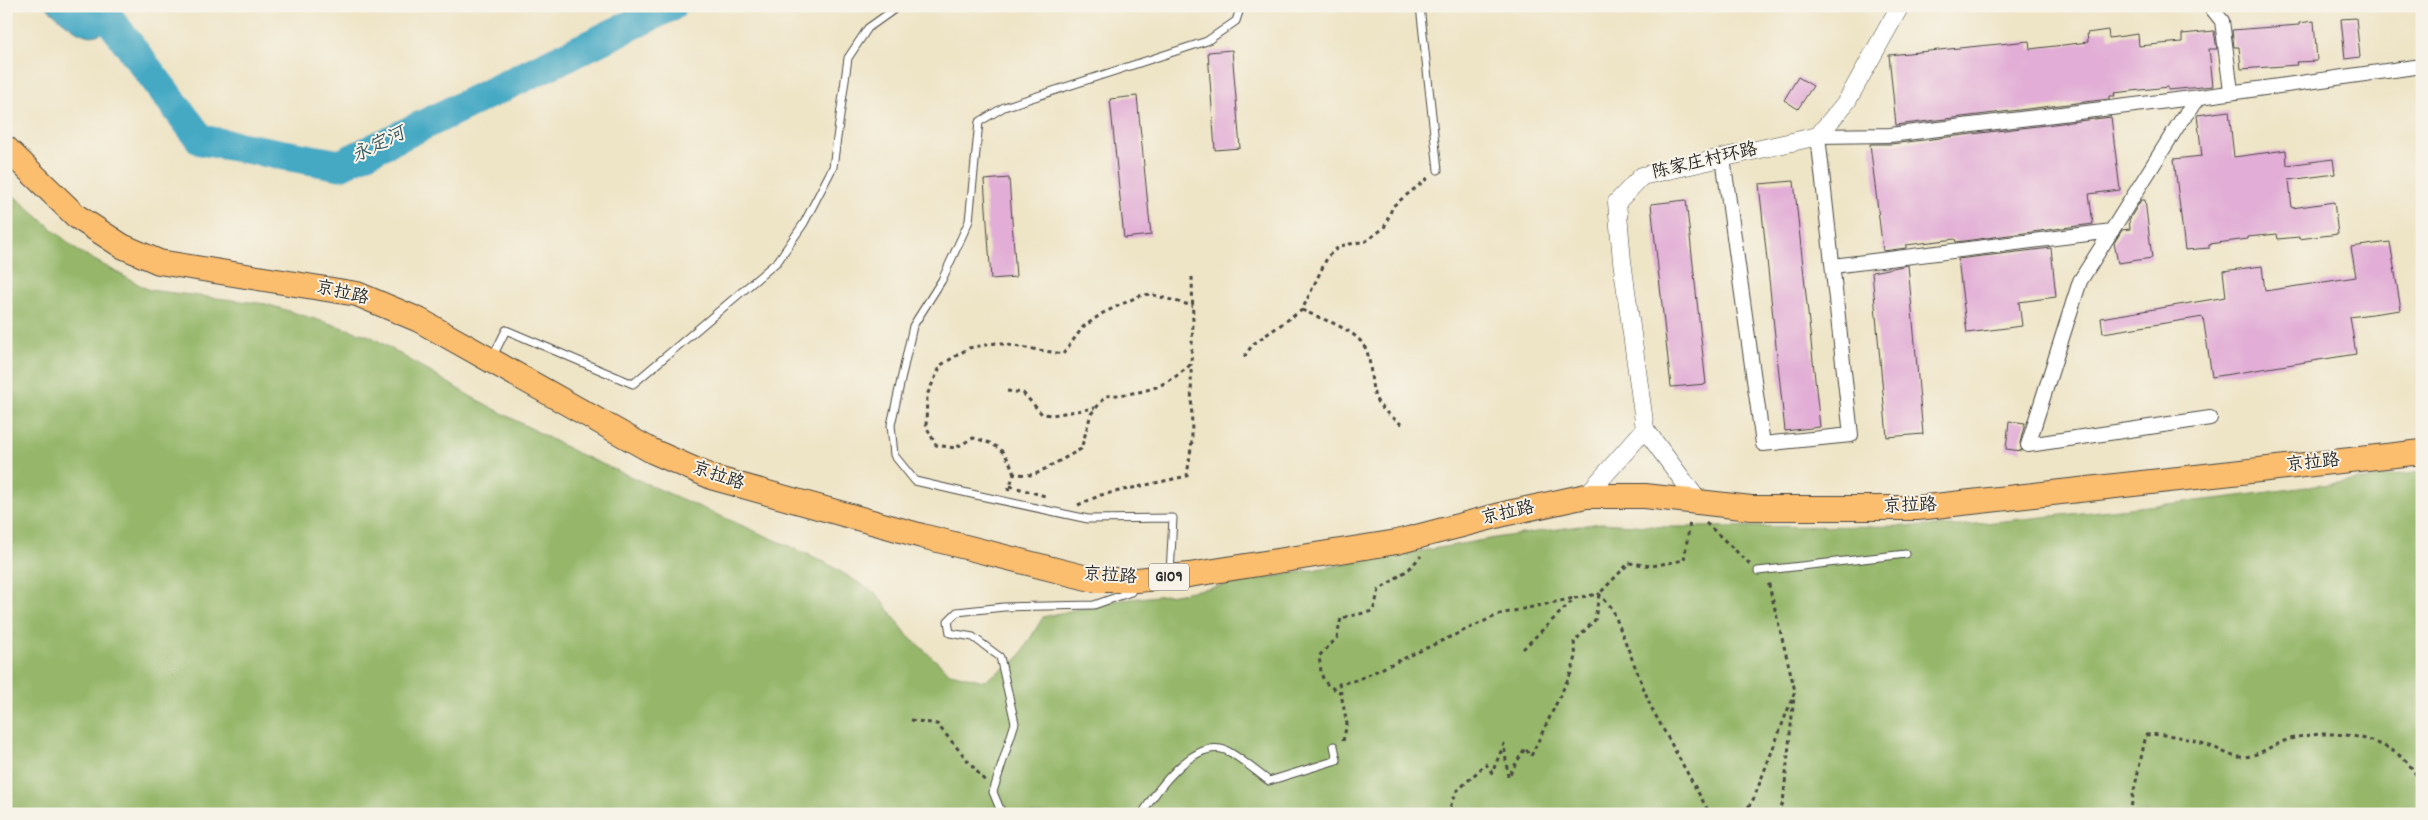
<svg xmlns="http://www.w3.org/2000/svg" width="2428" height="820" viewBox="0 0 2428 820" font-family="Dekko,'LXGW WenKai TC',sans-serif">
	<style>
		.forest { fill: #96b76b; stroke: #60714b }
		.water { fill: #45a9c4; stroke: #386a78 }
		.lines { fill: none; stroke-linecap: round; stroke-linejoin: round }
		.river { stroke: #45a9c4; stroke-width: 31 }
		.building { fill: #e2add6 }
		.service-casing { stroke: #484742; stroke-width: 9 }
		.minor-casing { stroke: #484742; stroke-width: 16 }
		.tertiary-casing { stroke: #484742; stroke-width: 19 }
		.trunk-casing { stroke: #484742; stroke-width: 26 }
		.path { stroke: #484742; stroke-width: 3; stroke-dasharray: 4 4; stroke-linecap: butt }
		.service { stroke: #fff; stroke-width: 7 }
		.minor { stroke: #fff; stroke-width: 14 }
		.tertiary { stroke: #fff; stroke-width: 18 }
		.trunk { stroke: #fbbd6e; stroke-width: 24 }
		.labels { text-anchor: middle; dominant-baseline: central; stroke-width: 4; stroke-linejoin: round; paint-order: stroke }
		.shield { fill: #f7f3e8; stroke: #686764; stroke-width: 1 }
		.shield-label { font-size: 16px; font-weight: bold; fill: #2b2b2b }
		.street-label { font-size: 18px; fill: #2b2b2b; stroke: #f7f3e8 }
		.water-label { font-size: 19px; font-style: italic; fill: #345761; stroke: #f7f3e8 }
	</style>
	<rect width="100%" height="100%" fill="#f7f3e8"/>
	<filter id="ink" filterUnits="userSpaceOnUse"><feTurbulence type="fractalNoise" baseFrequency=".02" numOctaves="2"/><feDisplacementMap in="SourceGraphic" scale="10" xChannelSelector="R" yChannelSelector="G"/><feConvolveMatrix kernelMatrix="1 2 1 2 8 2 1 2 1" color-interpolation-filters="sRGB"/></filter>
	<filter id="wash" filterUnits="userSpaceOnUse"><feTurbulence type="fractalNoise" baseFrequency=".0096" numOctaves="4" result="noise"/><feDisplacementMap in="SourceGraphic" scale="20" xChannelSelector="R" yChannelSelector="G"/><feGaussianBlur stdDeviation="1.12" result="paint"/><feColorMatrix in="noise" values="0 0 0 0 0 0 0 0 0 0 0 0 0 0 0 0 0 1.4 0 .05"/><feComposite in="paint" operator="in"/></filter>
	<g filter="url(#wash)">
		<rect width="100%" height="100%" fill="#eee4c6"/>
		<polygon class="forest" points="6,189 78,251 149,290 266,304 370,336 470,396 579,454 823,561 877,594 908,636 950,673 984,681 1018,659 1043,617 1113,601 1175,594 1501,537 1601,523 1665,527 1957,526 2215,499 2422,472 2422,814 6,814"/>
		<path class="water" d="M45 6H114L115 8C100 60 70 27 45 6Z"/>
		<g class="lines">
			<polyline class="river" points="96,6 111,21 201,140 340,165 671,6"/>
		</g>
		<g id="blocks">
			<g class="building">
				<polygon points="2356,18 2360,57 2345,59 2341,19"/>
				<polygon points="2314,21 2317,61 2296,62 2297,65 2241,69 2239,47 2234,47 2232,30 2299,25 2299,23"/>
				<polygon points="2108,30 2109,38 2138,34 2139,46 2182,42 2182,34 2214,31 2217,49 2209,49 2213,86 2168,90 2168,87 2114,93 2115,96 2109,96 2109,99 1896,125 1889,55 2029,41 2030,49 2088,42 2087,33"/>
				<polygon points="1232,50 1240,148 1215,150 1208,52"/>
				<polygon points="1798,77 1813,86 1798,109 1784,100"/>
				<polygon points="1137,96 1151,235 1124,238 1110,99"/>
				<polygon points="2229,111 2234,157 2286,150 2287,165 2333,159 2335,174 2289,180 2292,208 2334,202 2338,234 2299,239 2299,237 2278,239 2277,234 2248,237 2248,239 2209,244 2209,248 2185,250 2174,159 2202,156 2197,115"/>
				<polygon points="2111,117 2120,190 2089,194 2093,224 1956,242 1955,239 1906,245 1906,248 1883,251 1870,144 1891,144"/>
				<polygon points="1009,178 1016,277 991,279 984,180"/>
				<polygon points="1794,181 1820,427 1785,431 1759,184"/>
				<polygon points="1686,200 1706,384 1671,387 1651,204"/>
				<polygon points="2141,200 2145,200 2152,258 2118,263 2114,243 2122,230 2130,229 2129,220"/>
				<polygon points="2390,242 2401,310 2350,317 2356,354 2212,377 2203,317 2103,333 2101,318 2226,297 2223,271 2262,266 2265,291 2356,277 2351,247"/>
				<polygon points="2051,248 2056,297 2019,302 2022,326 1967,333 1958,259"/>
				<polygon points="1908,265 1923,434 1887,437 1872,272"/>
				<polygon points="2009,421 2025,423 2020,443 2022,451 2006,449"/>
			</g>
		</g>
	</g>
	<g filter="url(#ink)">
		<use href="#blocks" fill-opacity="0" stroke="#484742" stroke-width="1"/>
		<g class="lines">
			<g class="service-casing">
				<g id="service">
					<polyline points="1420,6 1438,170"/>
					<polyline points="492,358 506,330 633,384 778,261 804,223 833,167 848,58 868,28 899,6"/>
					<polyline points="1758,571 1906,554"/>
					<polyline points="1170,574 1173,518 1088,519 976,495 915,481 894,455 891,425 913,326 942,280 969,221 979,122 1004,107 1207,41 1236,21 1241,6"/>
					<polyline points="1002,814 993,792 1015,723 1000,657 973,637 950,633 948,621 957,612 1004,607 1094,605 1131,592 1135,585"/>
					<path d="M1142 814C1156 791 1193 739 1225 750 1235 753 1259 774 1269 781L1337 760 1334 746"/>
				</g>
			</g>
			<g class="minor-casing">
				<g id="minor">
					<polyline points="2210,6 2222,21 2231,91"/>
					<polyline points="2200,97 2182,119 2080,281 2028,445 2210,418"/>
					<polyline points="1723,158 1763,444 1851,435 1818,136 1890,135 2200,97 2422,66"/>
					<polyline points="1833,266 2112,231"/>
				</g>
			</g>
			<g class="tertiary-casing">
				<g id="tertiary">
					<polyline points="1645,429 1622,261 1617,202 1642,176 1818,136 1847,101 1900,6"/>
					<polyline points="1586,496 1645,429 1699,502"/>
				</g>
			</g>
			<g class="trunk-casing">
				<polyline id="trunk" points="6,148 76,216 122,246 159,262 357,294 419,320 652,451 714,478 922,536 1095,580 1137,580 1189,575 1397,542 1508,513 1586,496 1645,496 1751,508 1917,508 2422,452"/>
			</g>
			<g class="path">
				<path d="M1302 310C1321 319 1350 327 1363 344 1374 360 1368 384 1377 401 1382 411 1394 418 1402 425"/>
				<polyline points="1244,357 1253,344 1302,310 1328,256 1340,246 1366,241 1384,228 1393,206 1429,177"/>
				<polyline points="1007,391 1023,393 1042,414 1052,415 1095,408"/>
				<path d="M1014 474C1006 450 998 444 973 438L955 448 936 445 926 426 927 395 941 365 969 348 996 343 1063 354 1083 327 1103 313 1139 296 1150 294 1193 306"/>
				<polyline points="1010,486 1045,496"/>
				<path d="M1008 491 1014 474 1034 475 1081 449 1091 414 1106 396C1142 393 1163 390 1191 364L1193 323 1192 277"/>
				<polyline points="1078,505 1101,495 1187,476 1192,441 1191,364"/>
				<polyline points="1706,523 1751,565"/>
				<polyline points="1523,649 1575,598 1599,594 1612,608 1651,707 1710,814"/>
				<path d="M1342 693C1320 683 1322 678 1319 656L1337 638 1341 618 1373 611 1379 590 1409 569 1421 556"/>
				<polyline points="911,720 937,724 985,781"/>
				<polyline points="1343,741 1347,724 1339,684 1357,680 1500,614 1574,598"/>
				<polyline points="1447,814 1457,791 1486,764 1492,773 1504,744 1508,777 1525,748 1531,756 1571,673 1576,657 1574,642 1595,620 1599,594 1629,563 1652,566 1684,560 1690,522"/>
				<polyline points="1744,814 1754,798 1795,691 1768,581"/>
				<polyline points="1778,814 1783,803 1794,696"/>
				<path d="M2131 814 2132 800 2146 735C2170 733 2190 739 2213 747 2221 750 2229 756 2238 757 2256 758 2268 747 2284 741 2322 728 2375 732 2406 761 2412 767 2416 776 2422 782"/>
			</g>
			<use href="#service" class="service"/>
			<use href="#minor" class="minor"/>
			<use href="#tertiary" class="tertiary"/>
			<use href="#trunk" class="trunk"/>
		</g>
	</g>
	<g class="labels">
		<rect class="shield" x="1149" y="563.5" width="40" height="27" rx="4"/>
		<g class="shield-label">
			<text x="1169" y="577">G109</text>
		</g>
		<g class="street-label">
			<text transform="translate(1705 162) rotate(-13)">陈家庄村环路</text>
			<text transform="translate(342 294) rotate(13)">京拉路</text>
			<text transform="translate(2313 464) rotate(-6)">京拉路</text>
			<text transform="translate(718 477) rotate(19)">京拉路</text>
			<text transform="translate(1910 507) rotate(-2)">京拉路</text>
			<text transform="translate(1508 514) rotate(-13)">京拉路</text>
			<text transform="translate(1110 577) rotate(4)">京拉路</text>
		</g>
		<g class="water-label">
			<text transform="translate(379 146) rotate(-26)">永定河</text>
		</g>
	</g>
	<rect width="2428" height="820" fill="none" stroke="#f7f3e8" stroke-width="25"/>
</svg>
